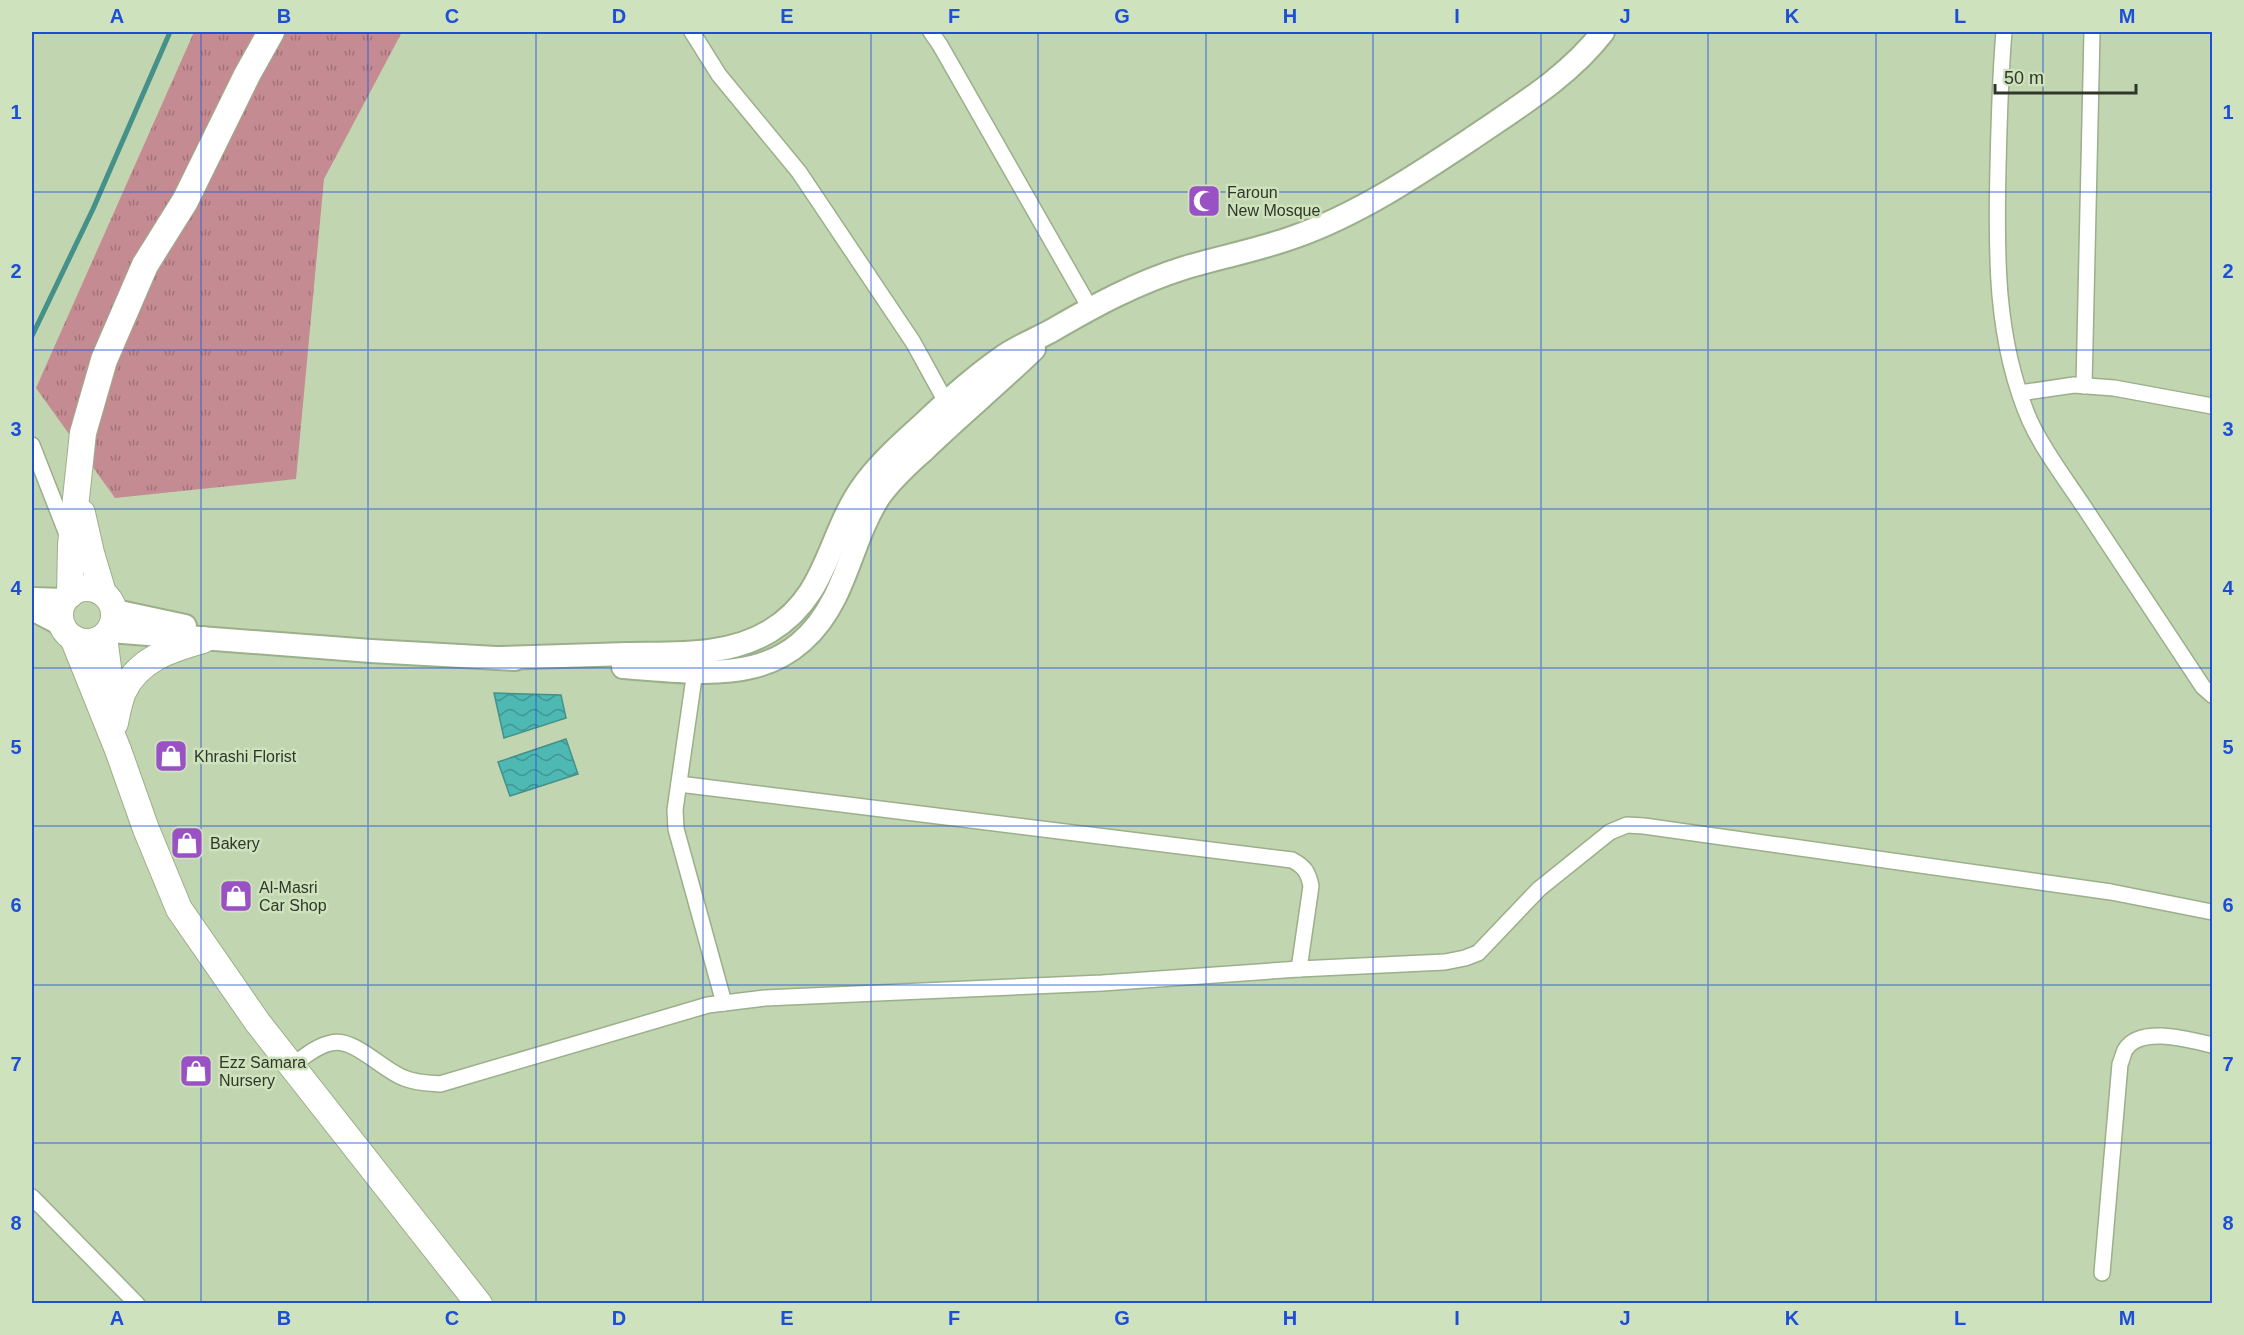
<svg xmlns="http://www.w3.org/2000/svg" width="2244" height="1335" viewBox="0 0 2244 1335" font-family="Helvetica,sans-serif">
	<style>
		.grass { fill: url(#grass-tufts) }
		.water { fill: url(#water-waves); stroke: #459189; stroke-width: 1.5 }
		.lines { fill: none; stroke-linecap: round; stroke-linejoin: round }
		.stream { stroke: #459189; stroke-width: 5 }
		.street-casing { stroke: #9baf8a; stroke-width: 18 }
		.secondary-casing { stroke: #9baf8a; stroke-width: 26 }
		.primary-casing { stroke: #9baf8a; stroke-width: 28 }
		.street { stroke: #fff; stroke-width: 15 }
		.secondary { stroke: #fff; stroke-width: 22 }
		.primary { stroke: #fff; stroke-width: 26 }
		.grid { fill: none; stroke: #1d4ed8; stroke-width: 1.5; stroke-opacity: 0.55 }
		.labels { text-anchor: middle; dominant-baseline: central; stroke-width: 5; stroke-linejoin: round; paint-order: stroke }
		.poi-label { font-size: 16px; fill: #2f3728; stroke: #cee3bd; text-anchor: start }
		.neatline { fill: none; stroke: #1d4ed8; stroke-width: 2 }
		.grid-label { font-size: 20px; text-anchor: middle; font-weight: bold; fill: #1d4ed8 }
	</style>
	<defs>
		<pattern id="grass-tufts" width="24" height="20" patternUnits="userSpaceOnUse" patternTransform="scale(1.5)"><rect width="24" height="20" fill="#c58b92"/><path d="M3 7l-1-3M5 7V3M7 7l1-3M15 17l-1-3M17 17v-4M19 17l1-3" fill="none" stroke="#a07277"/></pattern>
		<pattern id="water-waves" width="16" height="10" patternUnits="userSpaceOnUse" patternTransform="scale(1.5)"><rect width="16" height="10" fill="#4eb8b3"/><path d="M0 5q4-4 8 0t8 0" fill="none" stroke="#419692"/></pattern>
	</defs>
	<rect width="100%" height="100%" fill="#c1d6b0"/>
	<polygon class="grass" points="194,32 402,32 324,179 296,479 115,498 36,388"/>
	<g class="water">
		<polygon points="494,693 561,695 566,718 504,738"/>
		<polygon points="566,739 578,774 510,796 498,762"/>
	</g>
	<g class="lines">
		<polyline class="stream" points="32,336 93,209 170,32"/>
		<g class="street-casing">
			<g id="street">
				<polyline points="692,32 719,75 799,172 913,342 946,402"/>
				<polyline points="931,32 940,45 1090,308"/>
				<path d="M2004 32C2000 77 1999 122 1998 167 1996 253 1995 341 2030 421 2044 452 2070 485 2088 513 2126 571 2165 629 2203 687L2212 695"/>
				<polyline points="2084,386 2092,32"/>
				<polyline points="2020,393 2074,385 2114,388 2212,406"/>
				<polyline points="32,445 68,537"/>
				<polyline points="696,664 675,810 676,829 724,1003"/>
				<path d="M679 784 1292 860C1305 867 1308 872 1311 886L1299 969"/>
				<path d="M291 1066C303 1058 316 1046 331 1043 354 1037 382 1070 404 1078 416 1083 427 1083 440 1084L708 1005 765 998 1102 983 1299 969 1445 962 1465 958 1478 953 1539 889 1610 832 1627 825 1644 826 2111 892 2212 912"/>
				<polyline points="32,1197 137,1304"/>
				<path d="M2102 1273 2120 1064C2122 1060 2123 1054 2125 1050 2140 1025 2190 1040 2212 1045"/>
			</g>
		</g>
		<g class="secondary-casing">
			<g id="secondary">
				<polyline points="32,599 65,600"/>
				<polyline points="32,609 61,624"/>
				<polyline points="115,611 185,626"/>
				<polyline points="109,631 371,651 515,659"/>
				<path d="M500 658C542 657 584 655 627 654 675 653 727 657 770 631 830 595 827 533 866 482 882 461 902 443 922 425 948 400 975 376 1004 356 1019 346 1036 339 1051 331 1094 306 1136 283 1184 268 1220 257 1258 250 1294 237 1359 214 1417 175 1474 137 1521 105 1569 76 1603 32"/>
				<path d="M623 667C708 673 789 689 835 597 851 565 859 528 879 497 891 480 907 465 923 451 959 416 998 384 1034 349"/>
			</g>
		</g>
		<g class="primary-casing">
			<g id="primary">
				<polyline points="82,513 91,553 103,593"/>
				<circle cx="87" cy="615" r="27"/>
				<polyline points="70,595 71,545 83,433 104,360 145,265 185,201 247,75 271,32"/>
				<polyline points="104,637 114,714"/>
				<polyline points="73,638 118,750 146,829 179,909 258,1023 479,1304"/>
				<path d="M115 723C117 713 119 702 123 692 138 659 171 649 203 640"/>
			</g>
		</g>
		<use href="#street" class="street"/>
		<use href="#secondary" class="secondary"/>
		<use href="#primary" class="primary"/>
	</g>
	<path class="grid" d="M201 32V1304M368 32V1304M536 32V1304M703 32V1304M871 32V1304M1038 32V1304M1206 32V1304M1373 32V1304M1541 32V1304M1708 32V1304M1876 32V1304M2043 32V1304M32 192H2212M32 350H2212M32 509H2212M32 668H2212M32 826H2212M32 985H2212M32 1143H2212"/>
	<defs>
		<g id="mosque-square" transform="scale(1.725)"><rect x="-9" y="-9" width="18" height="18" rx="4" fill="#9a51c4" stroke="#cee3bd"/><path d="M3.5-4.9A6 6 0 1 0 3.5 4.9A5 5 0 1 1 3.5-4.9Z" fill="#fff"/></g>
		<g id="shop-square" transform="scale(1.725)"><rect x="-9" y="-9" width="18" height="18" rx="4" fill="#9a51c4" stroke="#cee3bd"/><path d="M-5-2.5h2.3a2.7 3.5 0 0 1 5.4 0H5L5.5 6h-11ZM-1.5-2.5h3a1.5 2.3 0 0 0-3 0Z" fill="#fff"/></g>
	</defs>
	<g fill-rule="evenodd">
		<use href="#mosque-square" x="1204" y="201"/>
		<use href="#shop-square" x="171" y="756"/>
		<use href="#shop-square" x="187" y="843"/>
		<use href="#shop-square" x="236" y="896"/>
		<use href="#shop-square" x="196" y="1071"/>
	</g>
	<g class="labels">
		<g class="poi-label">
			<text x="1227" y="192">Faroun<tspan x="1227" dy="18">New Mosque</tspan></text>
			<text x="194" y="756">Khrashi Florist</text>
			<text x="210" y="843">Bakery</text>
			<text x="259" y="887">Al-Masri<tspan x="259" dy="18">Car Shop</tspan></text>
			<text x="219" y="1062">Ezz Samara<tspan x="219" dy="18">Nursery</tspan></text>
		</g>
	</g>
	<rect width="2244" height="1335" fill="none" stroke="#cee3bd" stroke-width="66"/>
	<path d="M1995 84v9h141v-9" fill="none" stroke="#2f3728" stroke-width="3"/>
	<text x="2004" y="84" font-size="18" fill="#2f3728" stroke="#cee3bd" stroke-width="4.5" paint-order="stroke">50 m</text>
	<rect x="33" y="33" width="2178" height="1269" class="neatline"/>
	<g class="grid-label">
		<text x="117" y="23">A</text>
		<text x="284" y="23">B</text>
		<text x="452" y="23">C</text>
		<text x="619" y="23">D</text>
		<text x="787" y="23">E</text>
		<text x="954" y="23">F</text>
		<text x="1122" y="23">G</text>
		<text x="1290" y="23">H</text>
		<text x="1457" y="23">I</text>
		<text x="1625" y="23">J</text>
		<text x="1792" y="23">K</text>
		<text x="1960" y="23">L</text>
		<text x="2127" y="23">M</text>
		<text x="16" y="119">1</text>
		<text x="2228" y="119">1</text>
		<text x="16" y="278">2</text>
		<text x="2228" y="278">2</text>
		<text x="16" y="436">3</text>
		<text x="2228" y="436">3</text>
		<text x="16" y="595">4</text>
		<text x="2228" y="595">4</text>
		<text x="16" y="754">5</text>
		<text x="2228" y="754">5</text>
		<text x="16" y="912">6</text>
		<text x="2228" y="912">6</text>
		<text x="16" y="1071">7</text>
		<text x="2228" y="1071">7</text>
		<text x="16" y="1230">8</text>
		<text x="2228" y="1230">8</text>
		<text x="117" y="1325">A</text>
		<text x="284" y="1325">B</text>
		<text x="452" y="1325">C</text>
		<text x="619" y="1325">D</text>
		<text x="787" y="1325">E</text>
		<text x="954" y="1325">F</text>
		<text x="1122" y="1325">G</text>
		<text x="1290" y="1325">H</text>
		<text x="1457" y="1325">I</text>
		<text x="1625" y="1325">J</text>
		<text x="1792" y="1325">K</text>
		<text x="1960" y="1325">L</text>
		<text x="2127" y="1325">M</text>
	</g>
</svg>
